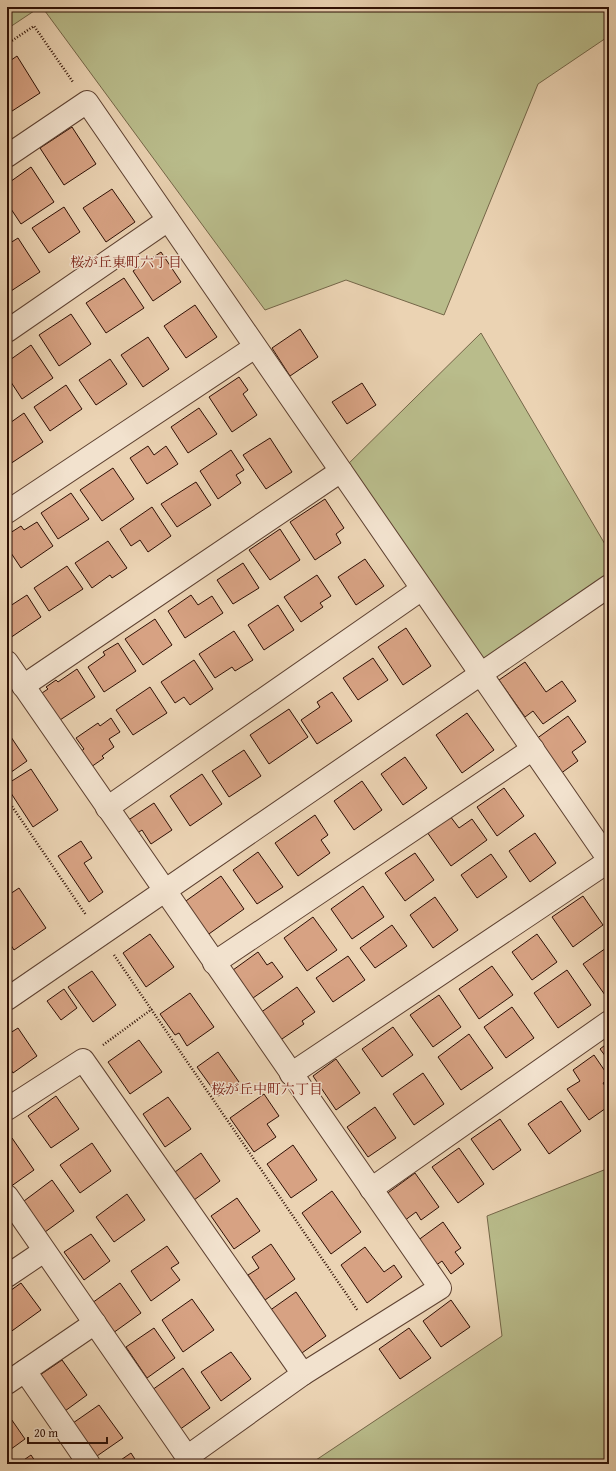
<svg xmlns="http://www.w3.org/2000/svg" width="616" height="1471" viewBox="0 0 616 1471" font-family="'Gentium Book Plus','Noto Serif JP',serif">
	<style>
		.green { fill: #b9bc8b; stroke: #746648 }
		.building { fill: #d7a283; stroke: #2e0f04 }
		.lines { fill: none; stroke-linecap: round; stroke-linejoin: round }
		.street-casing { stroke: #5d4030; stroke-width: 24 }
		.path { stroke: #2e0f04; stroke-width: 2.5; stroke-dasharray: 1 2; stroke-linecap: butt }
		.street { stroke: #f2e2ce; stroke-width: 22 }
		.labels { text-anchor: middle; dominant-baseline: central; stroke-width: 3; stroke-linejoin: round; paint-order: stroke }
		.neighbourhood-label { font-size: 14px; fill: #7a1f14; stroke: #f2e2ce }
	</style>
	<rect width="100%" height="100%" fill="#ebd3b3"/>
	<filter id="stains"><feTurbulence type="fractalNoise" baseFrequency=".005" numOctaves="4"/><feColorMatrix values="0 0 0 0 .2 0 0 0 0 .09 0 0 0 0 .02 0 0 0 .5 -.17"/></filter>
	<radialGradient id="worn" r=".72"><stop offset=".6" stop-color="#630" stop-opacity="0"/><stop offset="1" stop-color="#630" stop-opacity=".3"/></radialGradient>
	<g class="green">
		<polygon points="7,7 40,7 7,29"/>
		<polygon points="42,7 609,7 609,36 538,84 444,315 346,280 265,310"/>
		<polygon points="481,333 609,551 609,586 480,673 341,471"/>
		<polygon points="609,1168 609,1464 310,1464 502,1336 487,1216"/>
	</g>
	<g class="building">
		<polygon points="17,56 40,93 9,113 7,111 7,63"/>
		<polygon points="72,127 96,164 64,185 40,148"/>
		<polygon points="31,167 54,202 21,224 7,203 7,184"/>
		<polygon points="112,189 135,222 106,242 83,208"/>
		<polygon points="64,207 80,232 49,253 32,228"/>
		<polygon points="18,238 40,272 11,291 7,284 7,245"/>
		<polygon points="161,252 181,282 153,301 133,271"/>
		<polygon points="124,278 144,308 106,333 86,303"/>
		<polygon points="195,305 217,337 186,358 164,326"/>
		<polygon points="71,314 91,344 59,366 39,335"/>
		<polygon points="300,329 318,357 290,376 272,348"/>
		<polygon points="148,337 169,369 143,387 121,355"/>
		<polygon points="31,345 53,378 22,399 7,376 7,362"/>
		<polygon points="110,359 127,384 96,405 79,380"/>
		<polygon points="239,377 248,390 243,394 257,415 232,432 209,397"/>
		<polygon points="362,383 376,405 347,424 332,402"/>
		<polygon points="66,385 82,409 50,431 34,407"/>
		<polygon points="199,408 217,434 188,453 171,427"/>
		<polygon points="24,413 43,442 10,464 7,460 7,425"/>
		<polygon points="270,438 292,472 266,489 243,455"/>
		<polygon points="148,446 154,455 166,446 178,464 147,484 130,458"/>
		<polygon points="231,450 244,470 236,475 241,483 218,499 200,471"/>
		<polygon points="113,468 134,499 102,521 80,490"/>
		<polygon points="196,482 211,505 177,527 161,504"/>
		<polygon points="71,493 89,519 58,539 41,513"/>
		<polygon points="325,499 344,528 336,534 341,543 315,560 290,522"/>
		<polygon points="152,507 171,536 148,552 140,540 131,546 120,529"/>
		<polygon points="37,522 53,546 21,568 7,547 7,542 9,540 7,535 21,526 24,530"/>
		<polygon points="280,529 300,560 270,580 249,550"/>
		<polygon points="108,541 127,568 112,578 110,575 92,588 75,563"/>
		<polygon points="365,559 384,586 356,605 338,577"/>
		<polygon points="243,563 259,588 233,604 217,580"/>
		<polygon points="67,566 83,589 49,611 34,588"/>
		<polygon points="317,575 331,596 320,603 323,607 301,622 284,597"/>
		<polygon points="27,595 41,617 7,640 7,608"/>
		<polygon points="191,595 198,605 212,596 223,613 185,638 168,611"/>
		<polygon points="278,605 294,630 264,650 248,625"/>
		<polygon points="155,619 172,645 143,665 125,639"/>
		<polygon points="406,628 431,666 403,685 378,647"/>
		<polygon points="234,631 253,660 235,671 232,667 215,678 199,654"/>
		<polygon points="118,643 136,671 104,692 88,667 105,655 103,652"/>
		<polygon points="373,658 388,680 358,700 343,678"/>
		<polygon points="194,660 213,689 190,705 184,697 175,703 161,682"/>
		<polygon points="525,662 546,692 562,681 576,701 543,724 533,711 525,717 499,680"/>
		<polygon points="77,669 95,697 60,720 42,693 48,689 46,687 56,680 58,682"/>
		<polygon points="150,687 167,713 133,735 116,710"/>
		<polygon points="332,692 352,721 317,744 301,720 320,707 317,702"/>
		<polygon points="289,709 308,737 269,764 250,735"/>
		<polygon points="467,713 494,750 462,773 436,735"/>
		<polygon points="568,716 586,742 572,752 578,761 560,774 536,739"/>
		<polygon points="111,718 120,732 109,739 114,747 102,756 104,758 91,767 80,752 84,749 76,738 98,723 100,726"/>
		<polygon points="7,731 27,761 7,775"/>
		<polygon points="244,750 261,776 229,797 212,771"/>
		<polygon points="405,757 427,788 403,805 381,774"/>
		<polygon points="31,769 58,810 33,827 7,787 7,784"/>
		<polygon points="202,774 222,804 190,826 170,796"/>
		<polygon points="362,781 382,810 354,830 334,801"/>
		<polygon points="504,788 524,816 497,836 477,807"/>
		<polygon points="154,803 172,830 151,844 142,830 136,834 127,821"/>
		<polygon points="315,815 328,835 321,840 330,853 298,876 275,843"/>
		<polygon points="450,816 459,828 472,819 487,840 451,866 427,832"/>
		<polygon points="535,833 556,863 530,882 509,851"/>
		<polygon points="81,841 92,858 84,863 103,892 89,902 58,856"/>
		<polygon points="258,852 283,887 257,904 233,870"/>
		<polygon points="415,853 434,880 405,901 385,873"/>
		<polygon points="491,854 507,877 477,898 461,875"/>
		<polygon points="221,876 244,909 206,936 183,903"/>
		<polygon points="363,886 384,917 352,939 331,909"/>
		<polygon points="19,888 46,928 14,950 7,939 7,896"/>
		<polygon points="583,896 603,925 573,947 552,917"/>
		<polygon points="435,897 458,930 433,948 410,915"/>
		<polygon points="313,917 337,950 307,971 284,938"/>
		<polygon points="392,925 407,946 375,968 360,948"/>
		<polygon points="150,934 174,967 146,987 123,953"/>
		<polygon points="537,934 557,962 532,980 512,952"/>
		<polygon points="609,946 609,992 605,995 583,964"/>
		<polygon points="258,952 267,965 272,962 283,977 253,998 233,970"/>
		<polygon points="348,956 365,980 333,1002 316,978"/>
		<polygon points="492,966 513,995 479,1019 459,989"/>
		<polygon points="567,970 591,1005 558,1028 534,993"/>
		<polygon points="92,971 116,1005 93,1022 68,987"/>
		<polygon points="297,987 315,1012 302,1021 304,1024 279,1041 260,1013"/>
		<polygon points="64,989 77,1008 61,1020 47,1001"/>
		<polygon points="190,993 214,1027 187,1046 179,1033 175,1035 160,1014"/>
		<polygon points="439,995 461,1027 433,1047 410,1015"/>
		<polygon points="512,1007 534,1038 506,1058 484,1027"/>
		<polygon points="393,1027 413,1055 382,1077 362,1049"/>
		<polygon points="18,1028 37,1056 13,1073 7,1063 7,1035"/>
		<polygon points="469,1034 493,1068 461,1090 438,1057"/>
		<polygon points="139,1040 162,1072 130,1094 108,1062"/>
		<polygon points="609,1042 609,1061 600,1049"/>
		<polygon points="218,1052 239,1082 218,1096 197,1067"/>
		<polygon points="594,1055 609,1077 609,1079 603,1083 609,1092 609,1106 589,1120 567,1089 580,1081 573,1070"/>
		<polygon points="336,1059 360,1093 336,1110 313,1076"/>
		<polygon points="423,1073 444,1104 414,1125 393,1094"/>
		<polygon points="264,1094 279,1116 267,1124 276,1137 254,1152 230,1118"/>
		<polygon points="56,1096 79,1129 51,1148 28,1116"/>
		<polygon points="168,1097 191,1129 165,1147 143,1114"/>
		<polygon points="561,1101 581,1131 549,1154 528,1124"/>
		<polygon points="375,1107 396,1138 368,1157 347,1127"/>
		<polygon points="500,1119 521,1150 493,1170 471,1139"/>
		<polygon points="12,1138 34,1170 10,1187 7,1183 7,1141"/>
		<polygon points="92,1143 111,1171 80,1193 60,1165"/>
		<polygon points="293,1145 317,1180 291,1198 267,1164"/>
		<polygon points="459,1148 484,1184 458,1203 432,1167"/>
		<polygon points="201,1153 220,1181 194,1200 175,1172"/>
		<polygon points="415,1173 439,1207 421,1220 416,1212 404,1221 385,1195"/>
		<polygon points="52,1180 74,1211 45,1232 24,1201"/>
		<polygon points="332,1191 361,1232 331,1254 302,1213"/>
		<polygon points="127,1194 145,1220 114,1242 96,1217"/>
		<polygon points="237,1198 260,1231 234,1249 211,1216"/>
		<polygon points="443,1222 461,1248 455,1252 464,1264 451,1274 442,1261 435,1266 417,1241"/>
		<polygon points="91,1234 110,1261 84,1280 64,1252"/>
		<polygon points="271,1244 295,1279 265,1300 248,1275 259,1268 252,1257"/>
		<polygon points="167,1246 179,1263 171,1268 180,1280 151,1301 131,1271"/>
		<polygon points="365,1247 384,1272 394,1265 402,1277 367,1303 341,1265"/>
		<polygon points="21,1283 41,1310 9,1333 7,1331 7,1293"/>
		<polygon points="120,1283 141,1313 113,1333 92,1303"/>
		<polygon points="296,1292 326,1336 299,1355 269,1311"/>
		<polygon points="192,1299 214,1330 183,1352 162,1320"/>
		<polygon points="451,1300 470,1327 441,1347 423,1321"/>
		<polygon points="154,1328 175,1358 147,1378 126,1347"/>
		<polygon points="409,1328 431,1358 400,1379 379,1349"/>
		<polygon points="231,1352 251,1379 221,1401 201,1372"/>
		<polygon points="62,1360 87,1395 65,1411 40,1375"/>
		<polygon points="183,1368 210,1408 179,1430 152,1390"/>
		<polygon points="99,1405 123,1438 97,1456 73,1423"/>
		<polygon points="7,1413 25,1439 7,1452"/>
		<polygon points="131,1453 138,1464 115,1464"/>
		<polygon points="31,1455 37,1464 18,1464"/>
	</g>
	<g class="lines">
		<g class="street-casing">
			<g id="street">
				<polyline points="7,156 87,102 609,860"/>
				<polyline points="7,331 168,220"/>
				<polyline points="7,512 255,347"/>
				<polyline points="7,662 440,1288 303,1374"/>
				<polyline points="23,686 341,471"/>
				<polyline points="107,808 422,589"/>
				<polyline points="214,963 533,749"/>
				<polyline points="7,999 609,586"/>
				<polyline points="291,1074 609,861"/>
				<polyline points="7,1109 83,1060 303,1374 187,1457"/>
				<polyline points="371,1189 609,1022"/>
				<polyline points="7,1196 192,1464"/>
				<polyline points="7,1276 44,1251"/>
				<polyline points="25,1371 89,1464"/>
				<polyline points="7,1383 95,1323"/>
			</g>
		</g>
		<g class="path">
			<polyline points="7,44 34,26 73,82"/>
			<polyline points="7,799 86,915"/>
			<polyline points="114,955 358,1311"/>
			<polyline points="103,1045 152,1009"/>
		</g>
		<use href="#street" class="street"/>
	</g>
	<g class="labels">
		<g class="neighbourhood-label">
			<text x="126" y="262">桜が丘東町六丁目</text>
			<text x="267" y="1089">桜が丘中町六丁目</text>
		</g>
	</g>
	<rect width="616" height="1471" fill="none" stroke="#ebd3b3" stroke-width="24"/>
	<rect x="8" y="8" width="600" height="1455" fill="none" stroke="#2e0f04" stroke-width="2"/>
	<rect x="12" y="12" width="592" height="1447" fill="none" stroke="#2e0f04"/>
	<path d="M28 1437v6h79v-6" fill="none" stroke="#2e0f04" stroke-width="2"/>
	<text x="34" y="1437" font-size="12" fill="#2e0f04" stroke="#f2e2ce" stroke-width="3" paint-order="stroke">20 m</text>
	<rect width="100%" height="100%" filter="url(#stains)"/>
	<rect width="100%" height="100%" fill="url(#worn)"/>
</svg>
